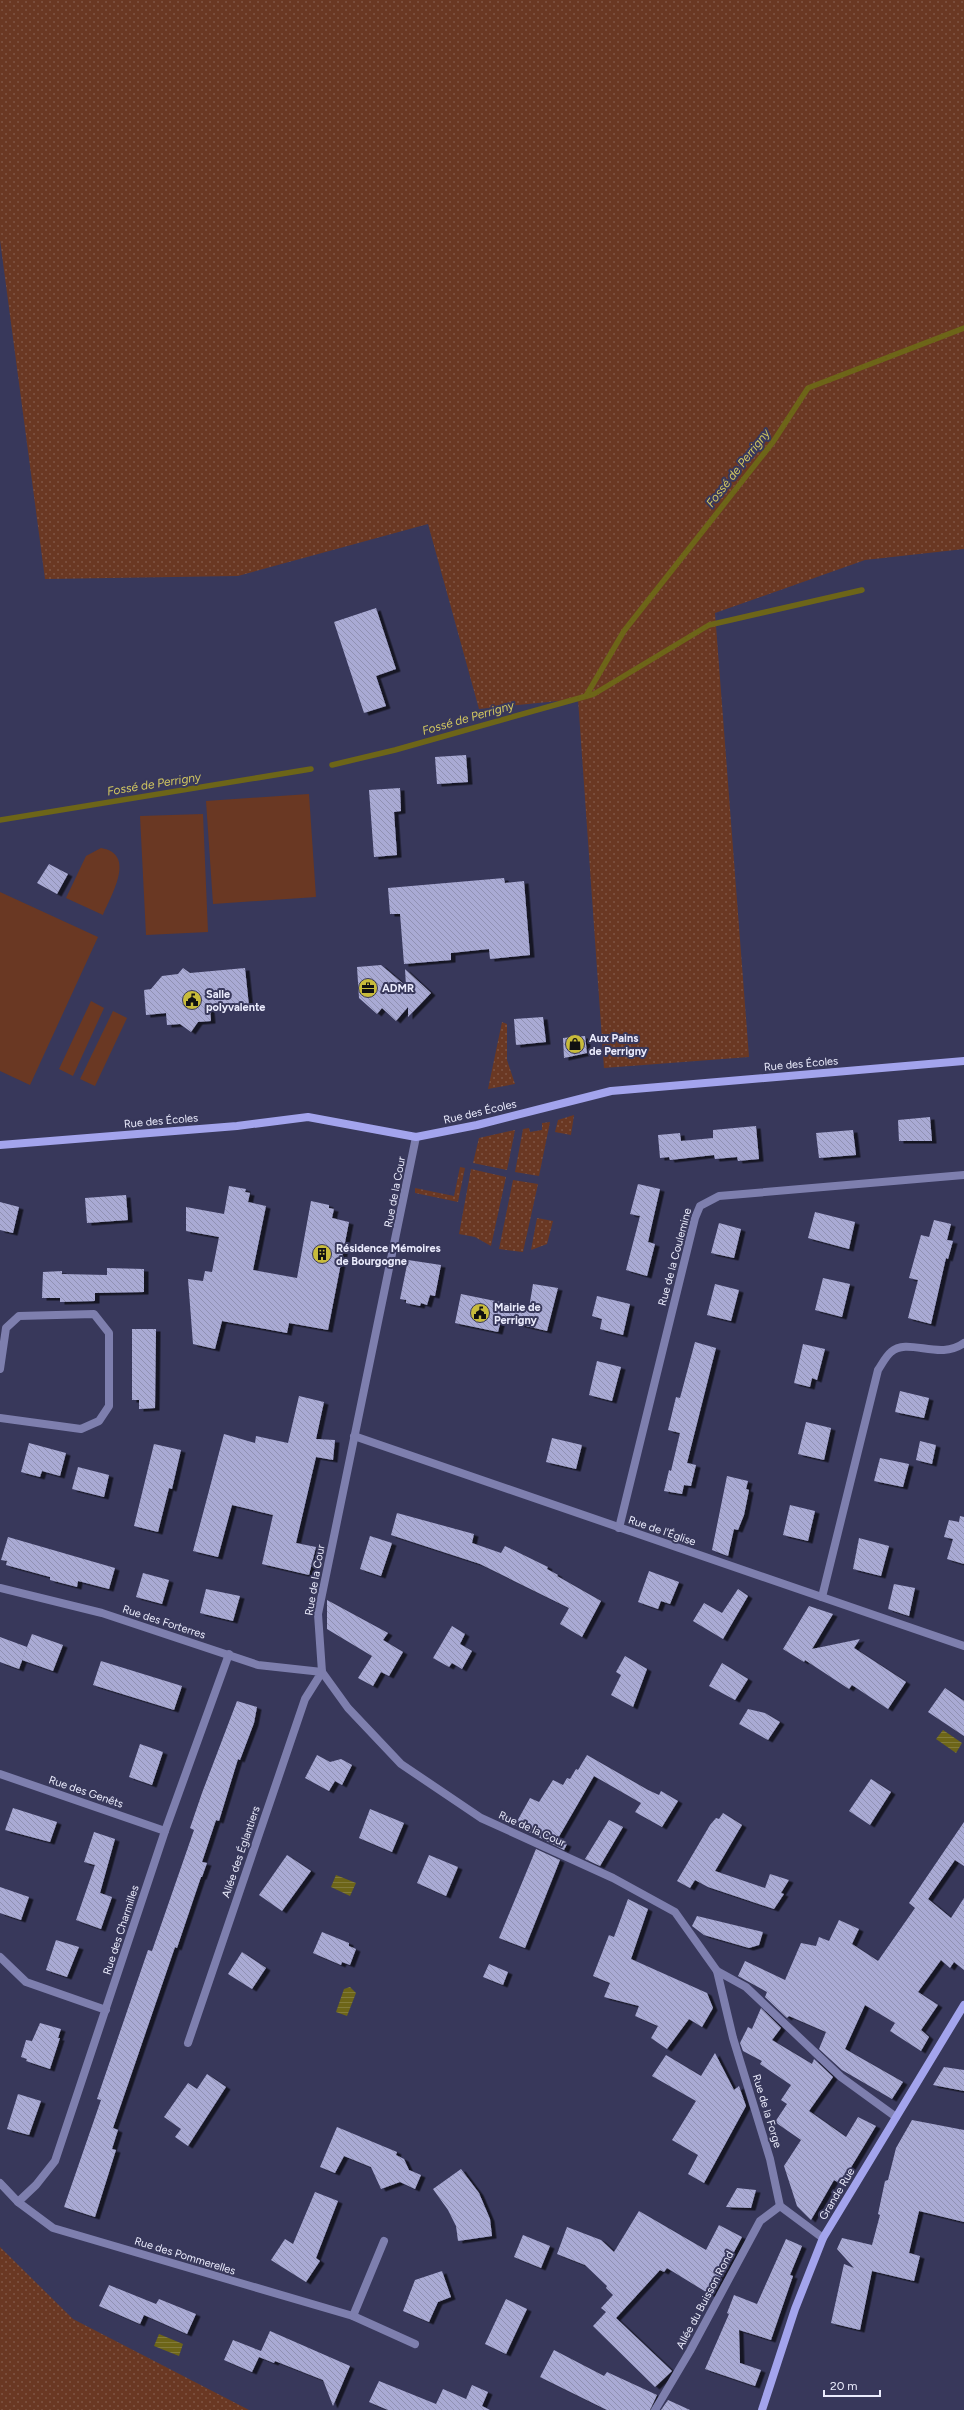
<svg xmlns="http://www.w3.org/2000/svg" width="964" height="2410" viewBox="0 0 964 2410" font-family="Figtree,sans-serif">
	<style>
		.grass { fill: url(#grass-dots) }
		.pitch { fill: #6a3823 }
		.water { fill: url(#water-rules) }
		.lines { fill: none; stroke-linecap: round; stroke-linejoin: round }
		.stream { stroke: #6d6518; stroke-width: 5.5 }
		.building { fill: url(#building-back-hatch); filter: url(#shadow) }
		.street { stroke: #7e7fae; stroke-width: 8 }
		.secondary { stroke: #a3a4ed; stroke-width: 8 }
		.labels { text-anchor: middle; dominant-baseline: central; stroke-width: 4; stroke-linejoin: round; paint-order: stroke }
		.poi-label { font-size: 11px; font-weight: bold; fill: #ebecfd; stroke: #38385b; text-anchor: start }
		.street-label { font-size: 11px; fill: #ebecfd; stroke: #38385b }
		.water-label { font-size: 12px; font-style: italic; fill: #d1c660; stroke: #38385b }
	</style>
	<defs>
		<pattern id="grass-dots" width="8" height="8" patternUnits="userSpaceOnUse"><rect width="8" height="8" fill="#6a3823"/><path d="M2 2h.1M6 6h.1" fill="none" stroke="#7f5544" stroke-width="1.8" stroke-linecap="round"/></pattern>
		<pattern id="water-rules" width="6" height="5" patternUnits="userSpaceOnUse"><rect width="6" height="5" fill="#6d6518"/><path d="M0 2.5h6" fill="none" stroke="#827b3a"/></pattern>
		<pattern id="building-back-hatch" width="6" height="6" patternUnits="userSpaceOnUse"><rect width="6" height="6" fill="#a9aad4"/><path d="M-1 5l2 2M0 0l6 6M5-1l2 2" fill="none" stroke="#9091b2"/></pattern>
		<filter id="shadow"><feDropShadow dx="4.5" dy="2.5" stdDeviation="0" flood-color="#0009"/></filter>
	</defs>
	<rect width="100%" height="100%" fill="#38385b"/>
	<g class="grass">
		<polygon points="0,0 964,0 964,549 865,560 715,613 749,1057 604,1068 578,699 479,709 428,524 238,576 45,579 0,240"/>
		<polygon points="502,1022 507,1024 507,1060 515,1084 488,1089"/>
		<polygon points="574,1115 571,1135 555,1132 558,1120"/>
		<polygon points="550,1122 539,1176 515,1172 523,1129 529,1128 530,1132 542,1130 542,1123"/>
		<polygon points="515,1130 507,1170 473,1163 479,1138"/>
		<polygon points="460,1167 465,1168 458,1202 415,1193 415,1188 454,1196"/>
		<polygon points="471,1169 506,1177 491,1246 475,1237 459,1234"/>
		<polygon points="513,1180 538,1184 523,1252 499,1249"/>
		<polygon points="537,1218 553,1221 547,1244 531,1250"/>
		<polygon points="0,2247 73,2319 249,2410 0,2410"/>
	</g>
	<g class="pitch">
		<polygon points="309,794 316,897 213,904 206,801"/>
		<polygon points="203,814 208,932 146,935 140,816"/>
		<path d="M101 848C137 854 111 895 103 915L66 898 86 856Z"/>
		<polygon points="0,892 98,937 30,1085 0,1071"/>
		<polygon points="91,1001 104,1008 73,1076 59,1069"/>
		<polygon points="113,1011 127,1018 95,1086 80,1079"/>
	</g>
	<g class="water">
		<polygon points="943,1730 962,1743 956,1753 936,1739"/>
		<polygon points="336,1875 356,1883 350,1896 331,1887"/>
		<polygon points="350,1987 356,1993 347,2016 336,2012 344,1989"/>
		<polygon points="159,2334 183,2344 179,2356 154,2346"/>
	</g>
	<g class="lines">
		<g class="stream">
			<polyline points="586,696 624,631 773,442 808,388 964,328"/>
			<polyline points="332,765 395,750 594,694 709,625 862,590"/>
			<polyline points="0,820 311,769"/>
		</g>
	</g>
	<g class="building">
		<polygon points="376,608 396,669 376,676 386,706 364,713 334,622"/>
		<polygon points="466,755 468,782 437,784 435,757"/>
		<polygon points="400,788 401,811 394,812 397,855 374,857 369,790"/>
		<polygon points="49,864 68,874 57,894 37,883"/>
		<polygon points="504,878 505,883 524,881 530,955 490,959 489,949 451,953 451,960 404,964 400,914 390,914 388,888"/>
		<polygon points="381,965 406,986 405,969 431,993 408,1017 408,1007 396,1021 382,1008 377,1014 359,998 357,967"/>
		<polygon points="183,968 190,973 245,968 249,1006 210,1009 211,1021 198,1022 191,1032 180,1024 167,1025 166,1013 146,1015 144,990 151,989 162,976 178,974"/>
		<polygon points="543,1017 546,1042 516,1045 514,1019"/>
		<polygon points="585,1036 587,1053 564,1058 563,1038"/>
		<polygon points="930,1117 932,1141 899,1141 898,1120"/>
		<polygon points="756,1126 759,1159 738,1161 737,1157 715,1159 714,1155 670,1160 669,1157 660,1158 658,1135 680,1133 681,1141 713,1138 713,1130"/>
		<polygon points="853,1130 856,1155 819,1158 816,1133"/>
		<polygon points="638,1184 660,1189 648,1242 655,1244 647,1276 626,1270 640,1216 630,1214"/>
		<polygon points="229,1186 246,1189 245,1192 250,1193 248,1202 266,1206 253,1270 297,1278 311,1201 329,1205 329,1208 334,1209 332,1218 349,1222 328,1330 289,1323 287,1333 222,1321 215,1349 193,1344 188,1279 203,1281 205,1271 212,1272 219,1237 186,1231 186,1207 224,1214"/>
		<polygon points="126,1195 128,1220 87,1223 85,1198"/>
		<polygon points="0,1202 19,1207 13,1233 0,1230"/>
		<polygon points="815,1212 855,1222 849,1249 808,1238"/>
		<polygon points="934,1220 951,1224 947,1240 953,1241 948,1259 946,1258 931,1324 908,1318 918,1280 909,1278 921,1235 929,1237"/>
		<polygon points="719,1223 741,1229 734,1258 711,1253"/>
		<polygon points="408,1260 441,1265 435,1296 430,1295 427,1305 421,1303 420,1306 406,1303 406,1300 400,1299"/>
		<polygon points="107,1268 144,1269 144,1292 95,1293 95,1301 60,1302 60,1298 42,1298 43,1272 62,1271 62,1274 107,1275"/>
		<polygon points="823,1278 850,1284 842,1317 815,1310"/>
		<polygon points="533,1284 558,1288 547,1331 501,1320 498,1332 455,1323 461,1294 529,1308"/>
		<polygon points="715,1284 739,1290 731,1321 707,1315"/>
		<polygon points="597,1296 630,1304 623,1335 600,1329 602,1319 592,1316"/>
		<polygon points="132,1329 156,1329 155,1408 139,1409 139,1400 132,1400"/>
		<polygon points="695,1342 716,1348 687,1463 696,1465 691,1486 684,1485 682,1494 664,1491 669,1470 671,1471 680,1433 668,1430 676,1397 680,1398"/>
		<polygon points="803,1344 825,1349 817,1380 812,1378 810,1387 794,1383"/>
		<polygon points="597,1361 621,1367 612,1401 589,1395"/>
		<polygon points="900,1391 929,1398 924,1418 895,1412"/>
		<polygon points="299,1396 324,1402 316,1439 335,1440 333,1460 316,1457 296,1543 316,1547 309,1575 262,1564 273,1515 232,1505 218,1557 193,1551 224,1434 255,1443 256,1436 288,1443"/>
		<polygon points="806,1422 831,1428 824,1460 798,1454"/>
		<polygon points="552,1438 582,1445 576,1469 546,1462"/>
		<polygon points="920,1441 936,1445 932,1464 916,1460"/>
		<polygon points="29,1443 66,1453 60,1476 42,1471 40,1477 21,1472"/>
		<polygon points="154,1444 181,1450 172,1489 169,1488 158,1532 134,1526"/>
		<polygon points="880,1458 909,1464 903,1487 874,1481"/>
		<polygon points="78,1467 109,1475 104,1497 72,1489"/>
		<polygon points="727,1476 748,1481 746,1489 749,1490 744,1515 738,1530 734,1529 728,1556 712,1550"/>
		<polygon points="790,1505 815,1511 808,1541 783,1535"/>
		<polygon points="397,1513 474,1534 472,1543 501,1553 505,1546 548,1567 547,1569 558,1575 557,1576 601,1601 582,1637 560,1624 569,1608 480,1564 391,1535"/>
		<polygon points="960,1516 964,1517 964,1564 947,1559 953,1539 944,1537 949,1520 959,1522"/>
		<polygon points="370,1536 392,1543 381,1576 360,1569"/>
		<polygon points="8,1537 115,1568 109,1589 78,1581 77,1587 50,1580 50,1577 6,1565 7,1561 1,1560"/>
		<polygon points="859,1538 889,1546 881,1576 853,1569"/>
		<polygon points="649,1571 679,1582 670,1604 661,1601 658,1609 638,1602"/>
		<polygon points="143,1573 169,1580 162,1604 136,1597"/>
		<polygon points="894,1584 915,1588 909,1616 888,1609"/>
		<polygon points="206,1589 240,1596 233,1621 200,1613"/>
		<polygon points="738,1589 748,1596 723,1639 693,1621 704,1603 722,1613"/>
		<polygon points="327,1600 388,1633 383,1640 403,1652 389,1676 381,1672 373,1686 358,1678 372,1656 327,1629"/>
		<polygon points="809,1606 833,1614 812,1649 860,1639 854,1648 906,1682 888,1709 852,1685 849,1689 805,1660 804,1662 783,1649"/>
		<polygon points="452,1626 465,1634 460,1644 472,1651 462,1669 452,1663 449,1667 433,1658"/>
		<polygon points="32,1634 63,1645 53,1671 22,1660"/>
		<polygon points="0,1637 27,1647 19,1669 0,1662"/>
		<polygon points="625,1656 647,1669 633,1707 611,1695 621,1675 616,1672"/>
		<polygon points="101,1661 182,1686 174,1710 93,1685"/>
		<polygon points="722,1663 748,1679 735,1700 709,1686"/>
		<polygon points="945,1688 964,1701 964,1736 928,1712"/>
		<polygon points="237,1701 257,1707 254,1723 240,1760 238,1759 219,1821 216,1820 202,1862 207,1863 202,1877 201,1877 177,1948 175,1947 113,2128 118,2130 112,2149 116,2150 95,2217 64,2207 101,2100 97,2099 148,1950 152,1951 194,1830 190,1828 202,1793"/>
		<polygon points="748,1709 765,1713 780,1722 768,1740 739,1724"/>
		<polygon points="140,1744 163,1752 152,1785 129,1777"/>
		<polygon points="317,1755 330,1762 341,1759 352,1765 342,1785 335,1781 329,1791 305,1778"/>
		<polygon points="587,1755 648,1790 659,1795 661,1791 678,1801 662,1827 635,1812 641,1803 594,1776 557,1840 567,1844 564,1850 515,1825 530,1798 539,1802 553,1780 563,1785 567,1778 570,1779 576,1769 578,1770"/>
		<polygon points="871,1779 891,1792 870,1825 849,1811"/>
		<polygon points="13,1808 57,1822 50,1842 5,1830"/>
		<polygon points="370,1809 404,1823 392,1852 359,1838"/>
		<polygon points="723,1813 742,1825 715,1871 765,1888 770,1874 789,1880 781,1893 784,1894 774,1909 708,1887 695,1880 690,1888 677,1881 710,1825 716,1818 719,1819"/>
		<polygon points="609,1820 623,1827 600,1866 585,1859"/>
		<polygon points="964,1822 964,1866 955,1860 928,1899 951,1918 964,1898 964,1970 954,1962 950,1968 941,1960 918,1992 938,2005 921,2030 929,2037 921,2051 890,2031 895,2023 865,2005 845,2049 903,2082 892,2099 842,2070 819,2049 826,2032 789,2016 787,2018 765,1997 767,1992 738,1976 745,1961 785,1980 801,1943 816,1946 819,1937 829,1941 839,1920 859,1929 852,1944 878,1961 915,1908 909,1903"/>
		<polygon points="94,1832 115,1839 100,1893 112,1897 101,1929 76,1920 95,1865 84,1862"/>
		<polygon points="536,1849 560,1860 525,1948 499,1938"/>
		<polygon points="287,1855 311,1871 282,1911 259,1895"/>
		<polygon points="429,1855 458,1867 446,1896 417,1883"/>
		<polygon points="0,1887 29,1897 21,1920 0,1913"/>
		<polygon points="628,1899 648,1909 631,1959 707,1993 713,2008 702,2027 689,2019 667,2049 651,2038 658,2026 635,2016 639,2006 604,1997 610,1983 593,1976 609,1935 614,1937"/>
		<polygon points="697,1916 763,1932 759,1945 749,1948 704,1935 692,1926"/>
		<polygon points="322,1932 349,1943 349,1946 356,1949 350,1965 342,1962 341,1965 313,1953"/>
		<polygon points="56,1940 79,1947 67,1977 46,1970"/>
		<polygon points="242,1952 266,1968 252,1989 228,1974"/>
		<polygon points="489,1964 508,1972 503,1985 483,1977"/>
		<polygon points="761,2008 781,2028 772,2040 812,2064 814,2059 833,2077 809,2111 846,2137 858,2117 876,2126 841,2184 834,2180 811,2220 797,2206 784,2166 801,2140 775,2122 787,2104 781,2100 791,2085 760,2064 762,2061 743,2051 740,2043 748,2027 752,2029"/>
		<polygon points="40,2023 61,2029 58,2038 60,2038 50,2069 26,2061 27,2059 21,2057 26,2040 32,2041"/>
		<polygon points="715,2053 734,2090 739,2086 746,2106 704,2183 688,2174 698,2155 672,2140 696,2101 652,2076 666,2055 701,2076"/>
		<polygon points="944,2067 964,2070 964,2091 933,2085"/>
		<polygon points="207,2074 226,2087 188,2146 175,2137 181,2129 164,2117 188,2083 197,2089"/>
		<polygon points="18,2094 41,2101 29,2135 7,2129"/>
		<polygon points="912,2120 964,2130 964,2222 919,2211 909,2253 920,2256 914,2281 872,2271 860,2330 831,2323 844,2264 854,2268 837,2249 842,2238 872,2245 880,2215 878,2214 885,2181 888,2180 896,2148"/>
		<polygon points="337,2127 397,2152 396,2155 404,2159 409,2170 421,2175 415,2189 400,2182 381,2189 371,2167 344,2156 335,2173 320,2167"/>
		<polygon points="461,2169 479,2193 490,2219 492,2236 458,2241 456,2226 448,2210 433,2189"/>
		<polygon points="737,2188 756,2190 751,2208 726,2207"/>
		<polygon points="315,2192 338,2201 316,2258 320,2261 306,2282 271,2260 285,2239 293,2244"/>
		<polygon points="639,2211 706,2250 719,2225 742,2237 711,2295 667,2268 664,2272 660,2270 616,2318 672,2371 655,2387 593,2326 606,2312 601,2308 613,2295 606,2288 607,2286 585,2265 557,2254 567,2227 601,2240 614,2252"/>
		<polygon points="523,2235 550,2246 541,2268 514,2257"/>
		<polygon points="786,2239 802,2246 790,2275 793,2276 771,2340 739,2330 740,2363 761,2370 755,2386 705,2369 729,2314 727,2313 734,2295 757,2304"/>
		<polygon points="442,2271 451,2297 438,2302 429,2322 403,2311 415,2280"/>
		<polygon points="109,2285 156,2304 159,2299 196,2314 187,2334 144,2315 140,2324 99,2306"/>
		<polygon points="506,2299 527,2309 506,2354 485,2344"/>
		<polygon points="270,2331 350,2366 333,2406 323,2380 275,2361 274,2363 259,2357 252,2372 224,2360 233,2340 261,2351"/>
		<polygon points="554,2350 604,2376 607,2372 657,2395 650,2410 607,2410 540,2377"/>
		<polygon points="379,2381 436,2404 443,2389 466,2399 472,2385 488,2392 482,2406 490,2410 388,2410 369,2402"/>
		<polygon points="668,2400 690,2410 661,2410"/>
	</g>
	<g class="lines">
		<g class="street">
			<polyline points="416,1137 318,1614 322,1672 348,1708 401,1764 481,1818 613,1878 675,1912 717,1971 733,2038 770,2159 780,2206 823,2238"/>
			<polyline points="0,1369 6,1328 19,1316 94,1314 109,1333 109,1406 99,1421 81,1429 0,1418"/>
			<polyline points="354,1436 964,1646"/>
			<polyline points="619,1528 695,1218 700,1206 719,1196 964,1175"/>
			<polyline points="0,1588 102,1613 258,1665 322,1672 305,1699 188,2043"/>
			<path d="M822 1597 878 1370C882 1364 886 1356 891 1352 908 1337 940 1361 964 1343"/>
			<polyline points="0,1774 165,1831"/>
			<polyline points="0,1957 26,1982 106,2010"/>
			<polyline points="717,1971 746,1987 841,2077 896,2117"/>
			<polyline points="0,2183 18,2202 53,2228 353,2316 415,2344"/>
			<polyline points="18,2202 36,2185 55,2161 165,1831 229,1654"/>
			<polyline points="353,2316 384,2241"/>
			<polyline points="655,2410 690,2351 760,2221 780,2206"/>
		</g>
		<g class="secondary">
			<polyline points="0,1145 237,1126 308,1117 416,1137 477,1125 611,1091 964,1061"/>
			<polyline points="762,2410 795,2309 823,2238 964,2005"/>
		</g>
	</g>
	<defs>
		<g id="office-disc" transform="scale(1)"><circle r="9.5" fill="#c8bb3b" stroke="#38385b"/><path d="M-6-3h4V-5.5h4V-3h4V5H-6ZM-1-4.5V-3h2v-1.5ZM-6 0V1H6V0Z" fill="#111"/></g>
		<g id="civic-disc" transform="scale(1)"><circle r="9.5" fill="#c8bb3b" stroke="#38385b"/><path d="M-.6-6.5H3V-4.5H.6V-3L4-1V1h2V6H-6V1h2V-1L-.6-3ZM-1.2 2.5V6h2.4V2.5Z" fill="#111"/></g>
		<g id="shop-disc" transform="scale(1)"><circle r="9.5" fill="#c8bb3b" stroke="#38385b"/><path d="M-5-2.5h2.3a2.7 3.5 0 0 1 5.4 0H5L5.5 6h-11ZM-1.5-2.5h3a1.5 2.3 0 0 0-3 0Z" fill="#111"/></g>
		<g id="building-disc" transform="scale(1)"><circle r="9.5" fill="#c8bb3b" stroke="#38385b"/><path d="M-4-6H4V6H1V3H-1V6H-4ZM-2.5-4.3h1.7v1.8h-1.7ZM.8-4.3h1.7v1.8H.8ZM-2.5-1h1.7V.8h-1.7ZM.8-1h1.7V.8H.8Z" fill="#111"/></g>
	</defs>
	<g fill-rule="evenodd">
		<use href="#office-disc" x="368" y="988"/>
		<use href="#civic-disc" x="192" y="1000"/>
		<use href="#shop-disc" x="575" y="1044"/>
		<use href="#building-disc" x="322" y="1254"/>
		<use href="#civic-disc" x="480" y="1313"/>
	</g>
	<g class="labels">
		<g class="poi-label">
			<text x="382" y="988">ADMR</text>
			<text x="206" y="994">Salle<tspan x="206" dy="13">polyvalente</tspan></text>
			<text x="589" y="1038">Aux Pains<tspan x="589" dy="13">de Perrigny</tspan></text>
			<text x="336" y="1248">Résidence Mémoires<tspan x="336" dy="13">de Bourgogne</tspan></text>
			<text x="494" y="1307">Mairie de<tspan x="494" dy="13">Perrigny</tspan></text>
		</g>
		<g class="street-label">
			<text transform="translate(801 1064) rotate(-5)">Rue des Écoles</text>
			<text transform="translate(480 1112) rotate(-13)">Rue des Écoles</text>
			<text transform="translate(161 1121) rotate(-5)">Rue des Écoles</text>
			<text transform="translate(395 1192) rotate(-79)">Rue de la Cour</text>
			<text transform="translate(675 1257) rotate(-75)">Rue de la Coulemine</text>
			<text transform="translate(662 1531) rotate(19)">Rue de l'Église</text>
			<text transform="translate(315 1580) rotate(-80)">Rue de la Cour</text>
			<text transform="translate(164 1622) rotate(18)">Rue des Forterres</text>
			<text transform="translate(86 1792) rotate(19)">Rue des Genêts</text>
			<text transform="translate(532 1829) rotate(24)">Rue de la Cour</text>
			<text transform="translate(241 1852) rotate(-71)">Allée des Églantiers</text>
			<text transform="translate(121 1930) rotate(-72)">Rue des Charmilles</text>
			<text transform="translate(767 2111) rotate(73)">Rue de la Forge</text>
			<text transform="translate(837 2194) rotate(-59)">Grande Rue</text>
			<text transform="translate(185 2256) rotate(17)">Rue des Pommerelles</text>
			<text transform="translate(705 2300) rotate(-62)">Allée du Buisson Rond</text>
		</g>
		<g class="water-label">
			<text transform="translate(738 468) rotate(-52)">Fossé de Perrigny</text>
			<text transform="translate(468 718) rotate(-16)">Fossé de Perrigny</text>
			<text transform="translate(154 784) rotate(-9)">Fossé de Perrigny</text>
		</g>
	</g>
	<path d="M824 2390v6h56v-6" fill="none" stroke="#ebecfd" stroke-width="2"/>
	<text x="830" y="2390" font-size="12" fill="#ebecfd" stroke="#38385b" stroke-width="3" paint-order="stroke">20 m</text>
</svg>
